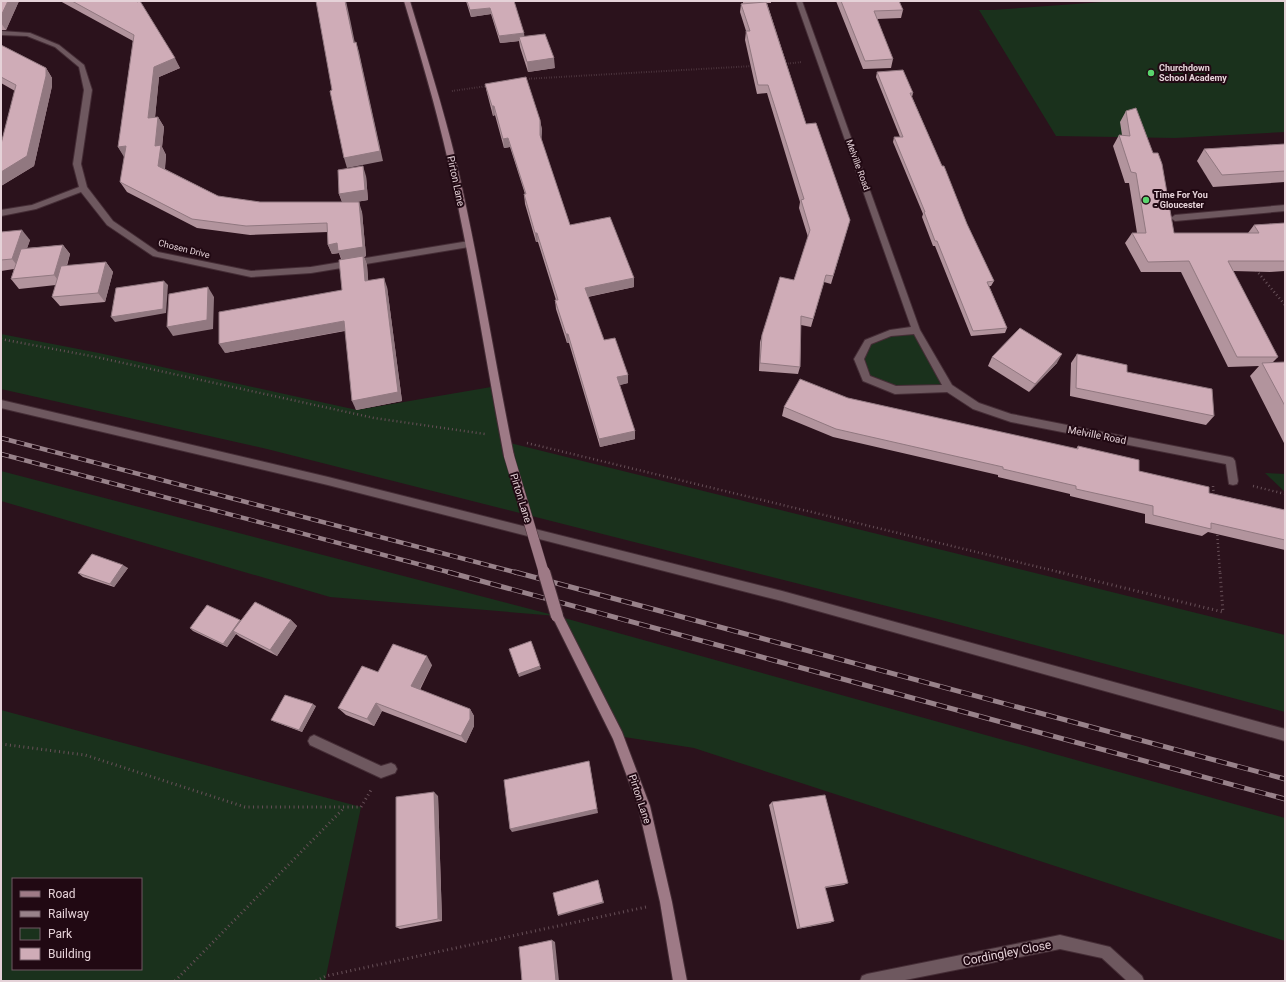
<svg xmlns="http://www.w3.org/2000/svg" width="1286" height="982" viewBox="0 0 1286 982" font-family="Roboto,sans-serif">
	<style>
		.green { fill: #1a311c; fill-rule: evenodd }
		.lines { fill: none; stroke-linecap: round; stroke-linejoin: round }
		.lane-casing { stroke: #452d36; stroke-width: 2 }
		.street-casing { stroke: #452d36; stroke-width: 2 }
		.secondary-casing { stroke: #452d36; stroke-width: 2 }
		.path-far2 { stroke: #675058; stroke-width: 2; stroke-dasharray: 0.5 2; stroke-linecap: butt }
		.path-far1 { stroke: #675058; stroke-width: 2.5; stroke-dasharray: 1 3; stroke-linecap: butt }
		.path { stroke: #675058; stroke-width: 3; stroke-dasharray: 1 3.5; stroke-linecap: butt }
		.lane { fill: #6e585f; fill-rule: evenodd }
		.street { fill: #6e585f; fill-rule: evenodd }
		.secondary { fill: #9e7a86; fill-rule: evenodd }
		.rail-far1-casing { stroke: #98828a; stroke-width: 4.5 }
		.rail-casing { stroke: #98828a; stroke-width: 5 }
		.rail-far1 { stroke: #210913; stroke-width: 3; stroke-dasharray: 8; stroke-linecap: butt }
		.rail { stroke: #210913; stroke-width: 3.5; stroke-dasharray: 11; stroke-linecap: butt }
		.secondary-bridge-far1-casing { stroke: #452d36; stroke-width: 11; stroke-linecap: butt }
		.secondary-bridge-casing { stroke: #452d36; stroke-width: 14; stroke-linecap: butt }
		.secondary-bridge-far1 { stroke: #9e7a86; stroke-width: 10 }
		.secondary-bridge { stroke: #9e7a86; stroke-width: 12 }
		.wall { fill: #b2949d }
		.shaded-wall { fill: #917880 }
		.building { fill: #cfacb7; stroke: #917880 }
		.poi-dot { fill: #5ad56e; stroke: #210913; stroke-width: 1.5 }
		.labels { text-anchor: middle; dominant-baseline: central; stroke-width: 4; stroke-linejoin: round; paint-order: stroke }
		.far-poi-label { font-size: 9px; font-weight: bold; fill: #e5d2d8; stroke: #210913; text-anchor: start }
		.far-street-label { font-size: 9px; fill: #e5d2d8; stroke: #210913 }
		.street-label { font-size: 10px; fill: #e5d2d8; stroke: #210913 }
		.near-street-label { font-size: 12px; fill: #e5d2d8; stroke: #210913 }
	</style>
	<rect width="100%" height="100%" fill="#2b121c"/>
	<g class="green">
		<polygon points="1117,1 1285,1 1285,132 1175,138 1056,136 979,10 993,10"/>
		<polygon points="916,330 949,388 895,390 866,378 859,359 868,342"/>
		<polygon points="1,334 99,353 357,410 497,386 506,442 1285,635 1285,712 934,618 267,449 1,389"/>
		<polygon points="1,471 557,616 1285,818 1285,941 694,748 618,736 557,616 330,597 1,501"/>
		<polygon points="1265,473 1285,474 1285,492"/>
		<path d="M1 710 361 807 325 981H1ZM13 879H141V969H13Z"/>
	</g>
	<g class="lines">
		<g class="lane-casing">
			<g id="lane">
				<polygon points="1,400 328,477 782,591 1285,729 1285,741 782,601 328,485 1,408"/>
				<polygon points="314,735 381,766 391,763 395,765 397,769 395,773 381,778 310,745 308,741 310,737"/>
			</g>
		</g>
		<g class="street-casing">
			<g id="street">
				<path d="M796 1H802L920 330 952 385 979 403 1011 414 1230 457 1233 458 1235 461 1238 481 1237 484 1233 485 1229 484 1226 464 1011 422 973 409 947 392 895 394 863 381 854 359 865 340 890 330 911 327ZM914 334 942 385 896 386 870 376 864 359 871 344 891 336Z"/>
				<polygon points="1,31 30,33 59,45 84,65 92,90 81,164 87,187 113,221 158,252 251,271 311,267 469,241 473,244 469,247 311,273 251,277 153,256 107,225 81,192 36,209 1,216 1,210 32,205 79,187 73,164 84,90 79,67 55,47 27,36 1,35"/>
				<polygon points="1285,205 1285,211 1175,221 1171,218 1175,215"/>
				<polygon points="1060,935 1110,947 1142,976 1144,981 1127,981 1102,958 1060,949 900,981 860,981 862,976 867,974"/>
			</g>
		</g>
		<g class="secondary-casing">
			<g id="secondary">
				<path d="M404 1H410C426 54 443 107 456 161 479 259 494 358 514 456L512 459H506L504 456C485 358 471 259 448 161 436 107 420 54 404 1Z"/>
				<polygon points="557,611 561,612 622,732 650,806 672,902 687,981 673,981 660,902 638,806 613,739 552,616 553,612"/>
			</g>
		</g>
		<g class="path-far2">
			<polyline points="783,64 802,62"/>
			<polyline points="524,79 754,66"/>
			<polyline points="452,91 487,86"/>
		</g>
		<g class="path-far1">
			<polyline points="1256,270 1285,305"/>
			<polyline points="1,339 96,357 374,418 485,434"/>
			<polyline points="527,443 1063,573"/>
			<polyline points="1213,486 1214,497"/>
			<polyline points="1253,486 1285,494"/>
			<polyline points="1217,531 1220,573"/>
		</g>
		<g class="path">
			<polyline points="1059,572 1223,612 1220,572"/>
			<polyline points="1,744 85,755 245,807 361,807 371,790"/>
			<polyline points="175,981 344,808"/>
			<polyline points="316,981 326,976 646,907"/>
		</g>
		<use href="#lane" class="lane"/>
		<use href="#street" class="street"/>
		<use href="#secondary" class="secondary"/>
		<g class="rail-far1-casing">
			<g id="rail-far1">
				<polyline points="1,438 518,573"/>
				<polyline points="1,454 452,573"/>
			</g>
		</g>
		<g class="rail-casing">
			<g id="rail">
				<polyline points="448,572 1285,799"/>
				<polyline points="515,572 1285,779"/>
			</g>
		</g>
		<use href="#rail-far1" class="rail-far1"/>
		<use href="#rail" class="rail"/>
		<g class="secondary-bridge-far1-casing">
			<polyline id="secondary-bridge-far1" points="509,456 544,573"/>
		</g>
		<g class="secondary-bridge-casing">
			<polyline id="secondary-bridge" points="544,572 557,616"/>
		</g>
		<use href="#secondary-bridge-far1" class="secondary-bridge-far1"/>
		<use href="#secondary-bridge" class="secondary-bridge"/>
	</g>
	<g class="wall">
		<polygon points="1,1 19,1 6,30 1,30"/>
		<polygon points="60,1 136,1 180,68 159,77 155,117 158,117 164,127 162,147 166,155 165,169 218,196 260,202 342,202 339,194 366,176 368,200 356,202 362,212 366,256 364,257 367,265 368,280 387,287 402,401 356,410 345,331 225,353 342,290 341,259 339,253 332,254 328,245 328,232 250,235 197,228 127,192 120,182 125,157 118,147 133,41"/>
		<polygon points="466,1 514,1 524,37 555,68 528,72 520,47 519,41 500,43 491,14 471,17"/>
		<polygon points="743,1 771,1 771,3 767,3 806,124 850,220 831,284 824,282 811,327 801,325 800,367 798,374 759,371 760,342 762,335 794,280 808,237 799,208 800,202 767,93 757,94 745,40 746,31 740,12 741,4 743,3"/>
		<polygon points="836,1 899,1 903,10 901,18 877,19 893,59 891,68 863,69"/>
		<polygon points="1,45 46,68 52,78 52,86 34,166 1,186 1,172 15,91 1,83"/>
		<polygon points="877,72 913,93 912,97 967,224 994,281 991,286 989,286 1007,328 1005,333 971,336 935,246 933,246 922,217 923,214 893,142 894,137 900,137 876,77"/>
		<polygon points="485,84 540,120 542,130 541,139 570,225 634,278 634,287 588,297 604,340 628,375 628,383 619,385 635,431 635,439 600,447 569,343 567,343 556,309 555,300 556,300 538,242 536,242 525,204 524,194 525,194 510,147 504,148 495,115 493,116 487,93"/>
		<polygon points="1126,111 1174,233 1248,233 1254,225 1285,223 1285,271 1270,272 1233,271 1278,357 1272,363 1285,362 1285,445 1250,376 1259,366 1228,367 1181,272 1141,272 1125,243 1132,233 1137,233 1129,183 1125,183 1113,146 1119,135 1122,135 1120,122"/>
		<polygon points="1285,144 1285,182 1213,187 1197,161 1204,149"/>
		<polygon points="1,232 30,240 27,248 63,245 70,254 67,266 106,262 113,272 105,302 60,306 52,297 56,285 19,289 11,279 14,269 1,271"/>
		<polygon points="1077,354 1127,372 1214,416 1206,425 1070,396 1071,363"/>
		<polygon points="992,357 1057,363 1029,392 988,366"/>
		<polygon points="848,398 1076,449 1078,446 1139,471 1209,493 1285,510 1285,550 1208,532 1202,536 1145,523 1145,514 1070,496 1070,494 998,477 998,475 833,437 782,416 784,407"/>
		<polygon points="128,568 114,587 83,577 78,573"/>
		<polygon points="240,620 291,620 297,626 277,656 240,637 236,634 227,647 193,631 190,628"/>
		<polygon points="432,665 420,690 470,709 474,716 474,726 466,743 382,711 374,726 346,715 338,708 378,672"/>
		<polygon points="316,706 302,732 275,722 271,720"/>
		<polygon points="438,796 442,921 400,929 396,927"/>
		<polygon points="772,802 848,883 844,885 825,888 834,921 830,923 797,929 769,805"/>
	</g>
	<g class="shaded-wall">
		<polygon points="8,1 19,1 6,30 1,23 1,16"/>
		<polygon points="345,1 346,1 350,19 357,53 354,43"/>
		<polygon points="490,8 491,14 471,17 470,10"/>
		<polygon points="524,33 525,40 519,37 519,41 500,43 499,36"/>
		<polygon points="356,42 359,52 383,161 347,168 344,158"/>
		<polygon points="175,58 180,68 159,77 154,128 148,118 154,67"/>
		<polygon points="554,58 555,68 528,72 527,62"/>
		<polygon points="46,68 52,78 52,86 34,166 1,186 1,172"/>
		<polygon points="492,106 494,106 495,115 493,116"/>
		<polygon points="158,117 164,127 162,147 166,155 164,176 158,166 155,146"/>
		<polygon points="540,120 542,130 541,145 540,135"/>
		<polygon points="508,138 510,147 504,148 503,139"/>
		<polygon points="126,146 132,156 124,157 118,147"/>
		<polygon points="363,166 366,176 368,200 343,204 339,194"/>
		<polygon points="359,202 362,212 366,256 364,257 367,265 369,290 342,260 339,253 332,254 328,245"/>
		<polygon points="22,230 30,240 20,269 12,259"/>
		<polygon points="535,233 537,233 538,242 536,242"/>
		<polygon points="63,245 70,254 61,284 54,275"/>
		<polygon points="106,262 113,272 105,302 98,293"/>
		<polygon points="384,278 387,287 402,401 356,410 352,401"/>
		<polygon points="634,278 634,287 586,297 585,288"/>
		<polygon points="164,281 168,285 166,313 115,322 111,317"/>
		<polygon points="208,287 214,297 213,329 173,336 167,327"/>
		<polygon points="344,321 348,330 225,353 219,344"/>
		<polygon points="566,334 568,334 569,343 567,343"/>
		<polygon points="1062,354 1057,363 1029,392 1035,384"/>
		<polygon points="628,375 628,383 617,386 617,377"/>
		<polygon points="635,431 635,439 600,447 599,439"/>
		<polygon points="123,565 128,568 114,587 110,584"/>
		<polygon points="240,620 244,623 233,631 236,634 227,647 223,644"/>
		<polygon points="291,620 297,626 277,656 270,650"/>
		<polygon points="427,656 432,665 417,694 411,686"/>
		<polygon points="540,666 541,669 519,677 518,674"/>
		<polygon points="376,703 382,711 374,726 367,719"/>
		<polygon points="313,704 316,706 302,732 299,730"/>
		<polygon points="470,709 474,716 474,726 466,743 461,736"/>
		<polygon points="590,766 598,813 512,832 510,829"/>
		<polygon points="434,792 438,796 442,921 438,919"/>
		<polygon points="598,880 604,903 558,916 558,915"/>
		<polygon points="552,940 555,942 559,981 556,981"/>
	</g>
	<g class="building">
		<polygon points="1,1 8,1 1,16"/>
		<polygon points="72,1 136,1 138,2 138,1 140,1 175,58 154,67 148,118 158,117 155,146 161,145 158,166 218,196 260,202 359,202 363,247 338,251 337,243 328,245 327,223 246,226 192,219 120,182 126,146 118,147 134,35"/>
		<polygon points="316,1 345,1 354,43 356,42 380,151 344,158 330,91 332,90"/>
		<polygon points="467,1 514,1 524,33 499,36 490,8 470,10"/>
		<polygon points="841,1 899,1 903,10 874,11 893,59 865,61"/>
		<polygon points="766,2 806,124 816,123 850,220 833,276 826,275 813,319 801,316 800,367 760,363 762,335 780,277 794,280 810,230 801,200 804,199 768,85 758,85 746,31 750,31 741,4"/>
		<polygon points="545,34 554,58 527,62 519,37"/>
		<polygon points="1,45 46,68 46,76 27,156 1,172 1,144 16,85 1,77"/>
		<polygon points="903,70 913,93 910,93 942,166 944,166 967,224 994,281 987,282 1007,328 973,331 937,241 935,241 924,212 925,212 894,137 903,137 877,72"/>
		<polygon points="526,77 540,120 540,135 570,225 610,217 634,278 585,288 604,340 615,338 628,375 617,377 635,431 599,439 568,334 566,334 555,300 558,300 537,233 535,233 524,194 526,194 508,138 503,139 494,106 492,106 485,84"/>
		<polygon points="1136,108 1153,153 1158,153 1162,164 1174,233 1259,233 1254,225 1285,223 1285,261 1228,261 1278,357 1237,357 1189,261 1148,262 1132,233 1146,233 1136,173 1131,172 1119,135 1130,136 1126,111"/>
		<polygon points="1285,144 1285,171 1222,175 1204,149"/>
		<polygon points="363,166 365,190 339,194 338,170"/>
		<polygon points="22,230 12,259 1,260 1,232"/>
		<polygon points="63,245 54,275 11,279 21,249"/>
		<polygon points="363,256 365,281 384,278 398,392 352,401 344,321 219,344 219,312 342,290 339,260"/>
		<polygon points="106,262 98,293 52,297 61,266"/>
		<polygon points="164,281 163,309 111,317 116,288"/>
		<polygon points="208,287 207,320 167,327 169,294"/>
		<polygon points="1020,328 1062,354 1035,384 992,357"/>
		<polygon points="1077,354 1127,365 1127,372 1212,389 1214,416 1076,388"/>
		<polygon points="1285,362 1285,406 1262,363"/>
		<polygon points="800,379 848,398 1078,449 1078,446 1139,460 1139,471 1209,487 1209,493 1285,510 1285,540 1211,523 1211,529 1153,515 1153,506 1076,489 1076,486 1003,469 1003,467 836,429 784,407"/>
		<polygon points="92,554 123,565 110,584 78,573"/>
		<polygon points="255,602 291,620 270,650 233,631"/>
		<polygon points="207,605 240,620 223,644 190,628"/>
		<polygon points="531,641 540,666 518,674 509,649"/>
		<polygon points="393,644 427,656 411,686 470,709 470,719 461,736 376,703 367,719 338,708 362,666 378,672"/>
		<polygon points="285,695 313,704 299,730 271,720"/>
		<polygon points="589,761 597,809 510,829 504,780"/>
		<polygon points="434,792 438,919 396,927 396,797"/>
		<polygon points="825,795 848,883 825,887 834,921 800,928 772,802"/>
		<polygon points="598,880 603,902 558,915 553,893"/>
		<polygon points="552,940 556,981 522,981 519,947"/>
	</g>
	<g class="poi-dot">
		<circle cx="1151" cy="73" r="4"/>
		<circle cx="1146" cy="200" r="4"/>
	</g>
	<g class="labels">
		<g class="far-poi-label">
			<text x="1159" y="68">Churchdown<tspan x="1159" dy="10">School Academy</tspan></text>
			<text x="1154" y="195">Time For You<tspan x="1154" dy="10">- Gloucester</tspan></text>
		</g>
		<g class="far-street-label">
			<text transform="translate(858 165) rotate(70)">Melville Road</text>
			<text transform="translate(184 249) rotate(14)">Chosen Drive</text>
		</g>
		<g class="street-label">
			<text transform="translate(456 181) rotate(78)">Pirton Lane</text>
			<text transform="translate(1097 435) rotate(11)">Melville Road</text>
			<text transform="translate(521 498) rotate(73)">Pirton Lane</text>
			<text transform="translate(640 799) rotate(72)">Pirton Lane</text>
		</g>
		<g class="near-street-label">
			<text transform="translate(1007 953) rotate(-11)">Cordingley Close</text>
		</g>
	</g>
	<rect width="1286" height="982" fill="none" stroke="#e5d2d8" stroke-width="4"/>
	<rect x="12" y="878" width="130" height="92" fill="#210913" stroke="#6f5962"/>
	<rect x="20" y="891" width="20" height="6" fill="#9e7a86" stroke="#6f5962"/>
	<text x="48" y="898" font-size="12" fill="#e5d2d8">Road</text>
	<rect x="20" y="911" width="20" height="6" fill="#98828a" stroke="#6f5962"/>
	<text x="48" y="918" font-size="12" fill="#e5d2d8">Railway</text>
	<rect x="20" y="928" width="20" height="12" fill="#1a311c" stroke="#6f5962"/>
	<text x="48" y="938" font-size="12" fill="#e5d2d8">Park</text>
	<rect x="20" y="948" width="20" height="12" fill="#cfacb7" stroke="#6f5962"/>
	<text x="48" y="958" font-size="12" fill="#e5d2d8">Building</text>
</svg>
